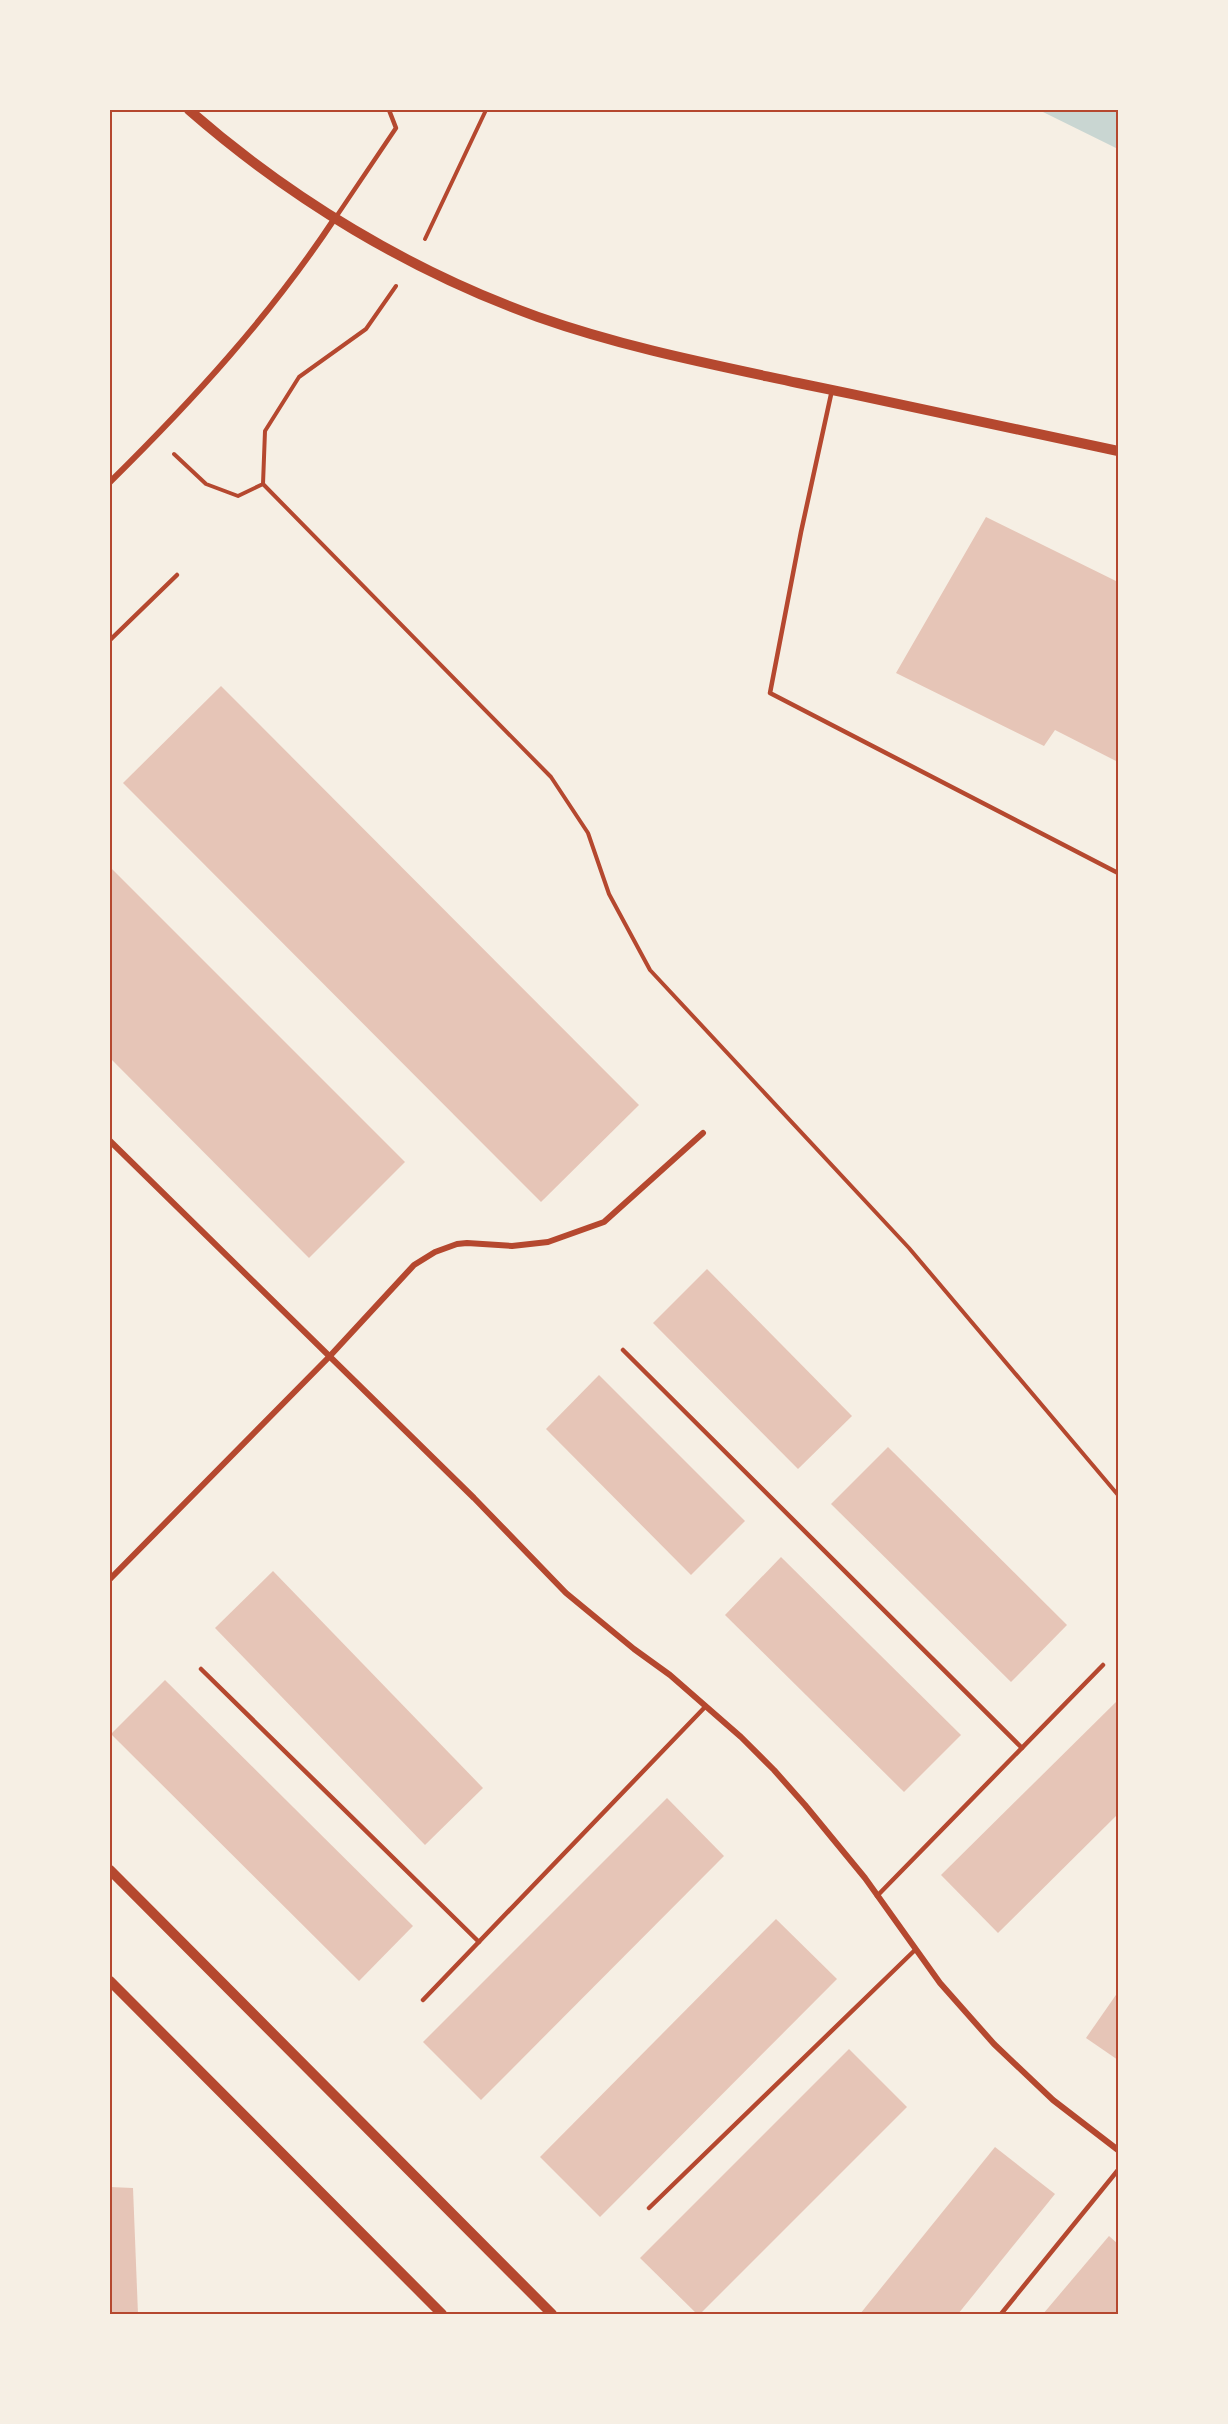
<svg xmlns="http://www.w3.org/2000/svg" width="1228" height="2424" viewBox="0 0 1228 2424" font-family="'Work Sans',sans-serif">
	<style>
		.water { fill: #c9d6d2 }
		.building { fill: #e6c5b7 }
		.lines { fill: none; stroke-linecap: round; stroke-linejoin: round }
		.path { stroke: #b5482f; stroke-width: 4 }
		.service { stroke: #b5482f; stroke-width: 4.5 }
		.minor { stroke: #b5482f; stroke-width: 6 }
		.tertiary { stroke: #b5482f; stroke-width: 10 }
		.neatline { fill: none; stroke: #b5482f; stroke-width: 2 }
	</style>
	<rect width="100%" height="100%" fill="#f6efe4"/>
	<polygon class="water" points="1020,110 1118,110 1118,149 1043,112"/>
	<g class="building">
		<polygon points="986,517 1118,582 1118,762 1055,730 1044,746 896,673"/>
		<polygon points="221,686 639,1105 541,1202 123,783"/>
		<polygon points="110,867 405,1162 309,1258 110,1058"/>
		<polygon points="707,1269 852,1416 798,1469 653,1323"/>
		<polygon points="599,1375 745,1521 691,1575 546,1429"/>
		<polygon points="888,1447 1067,1625 1011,1682 831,1504"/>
		<polygon points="781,1557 961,1735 904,1792 725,1615"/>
		<polygon points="273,1571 483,1788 425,1845 215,1628"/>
		<polygon points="165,1680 413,1926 359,1981 111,1734"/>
		<polygon points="1118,1700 1118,1814 998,1933 941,1875"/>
		<polygon points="667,1798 724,1856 481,2100 423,2042"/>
		<polygon points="776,1919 837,1979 600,2217 540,2157"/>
		<polygon points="1118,1992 1118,2060 1086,2038"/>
		<polygon points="849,2049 907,2107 700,2314 697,2314 640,2258"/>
		<polygon points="995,2147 1055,2194 958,2314 860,2314"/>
		<polygon points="110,2187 133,2188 138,2314 110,2314"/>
		<polygon points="1109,2236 1118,2244 1118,2314 1043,2314"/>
	</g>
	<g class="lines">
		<g class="path">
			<polyline points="425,239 486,110"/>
			<polyline points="174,454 206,484 238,496 263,484 265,431 299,377 366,329 396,286"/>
			<polyline points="263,484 551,777 588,833 609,894 650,970 909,1248 1118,1495"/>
		</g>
		<g class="service">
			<polyline points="336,217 396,128 389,110"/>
			<polyline points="832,390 801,532 770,693 1118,873"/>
			<polyline points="110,640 177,575"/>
			<polyline points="623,1350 1022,1748"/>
			<polyline points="201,1669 479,1942"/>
			<polyline points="877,1896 1103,1665"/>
			<polyline points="423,2000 706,1706"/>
			<polyline points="649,2208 915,1950"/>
			<polyline points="1001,2314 1118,2170"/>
		</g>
		<g class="minor">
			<path d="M110 482C192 401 271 315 335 218"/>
			<polyline points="110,1141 474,1498 566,1593 634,1649 670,1675 741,1737 774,1770 805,1805 865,1878 940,1983 994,2044 1053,2100 1118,2150"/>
			<polyline points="110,1579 329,1357 414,1265 435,1252 457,1244 467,1243 512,1246 548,1242 604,1222 703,1133"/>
		</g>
		<g class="tertiary">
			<path d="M189 110C291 199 410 271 538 317 623 347 710 364 798 383 905 405 1012 428 1118 451"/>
			<polyline points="110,1870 552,2314"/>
			<polyline points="110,1981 442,2314"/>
		</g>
	</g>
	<rect width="1228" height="2424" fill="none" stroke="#f6efe4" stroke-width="222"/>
	<rect x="111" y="111" width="1006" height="2202" class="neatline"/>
</svg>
